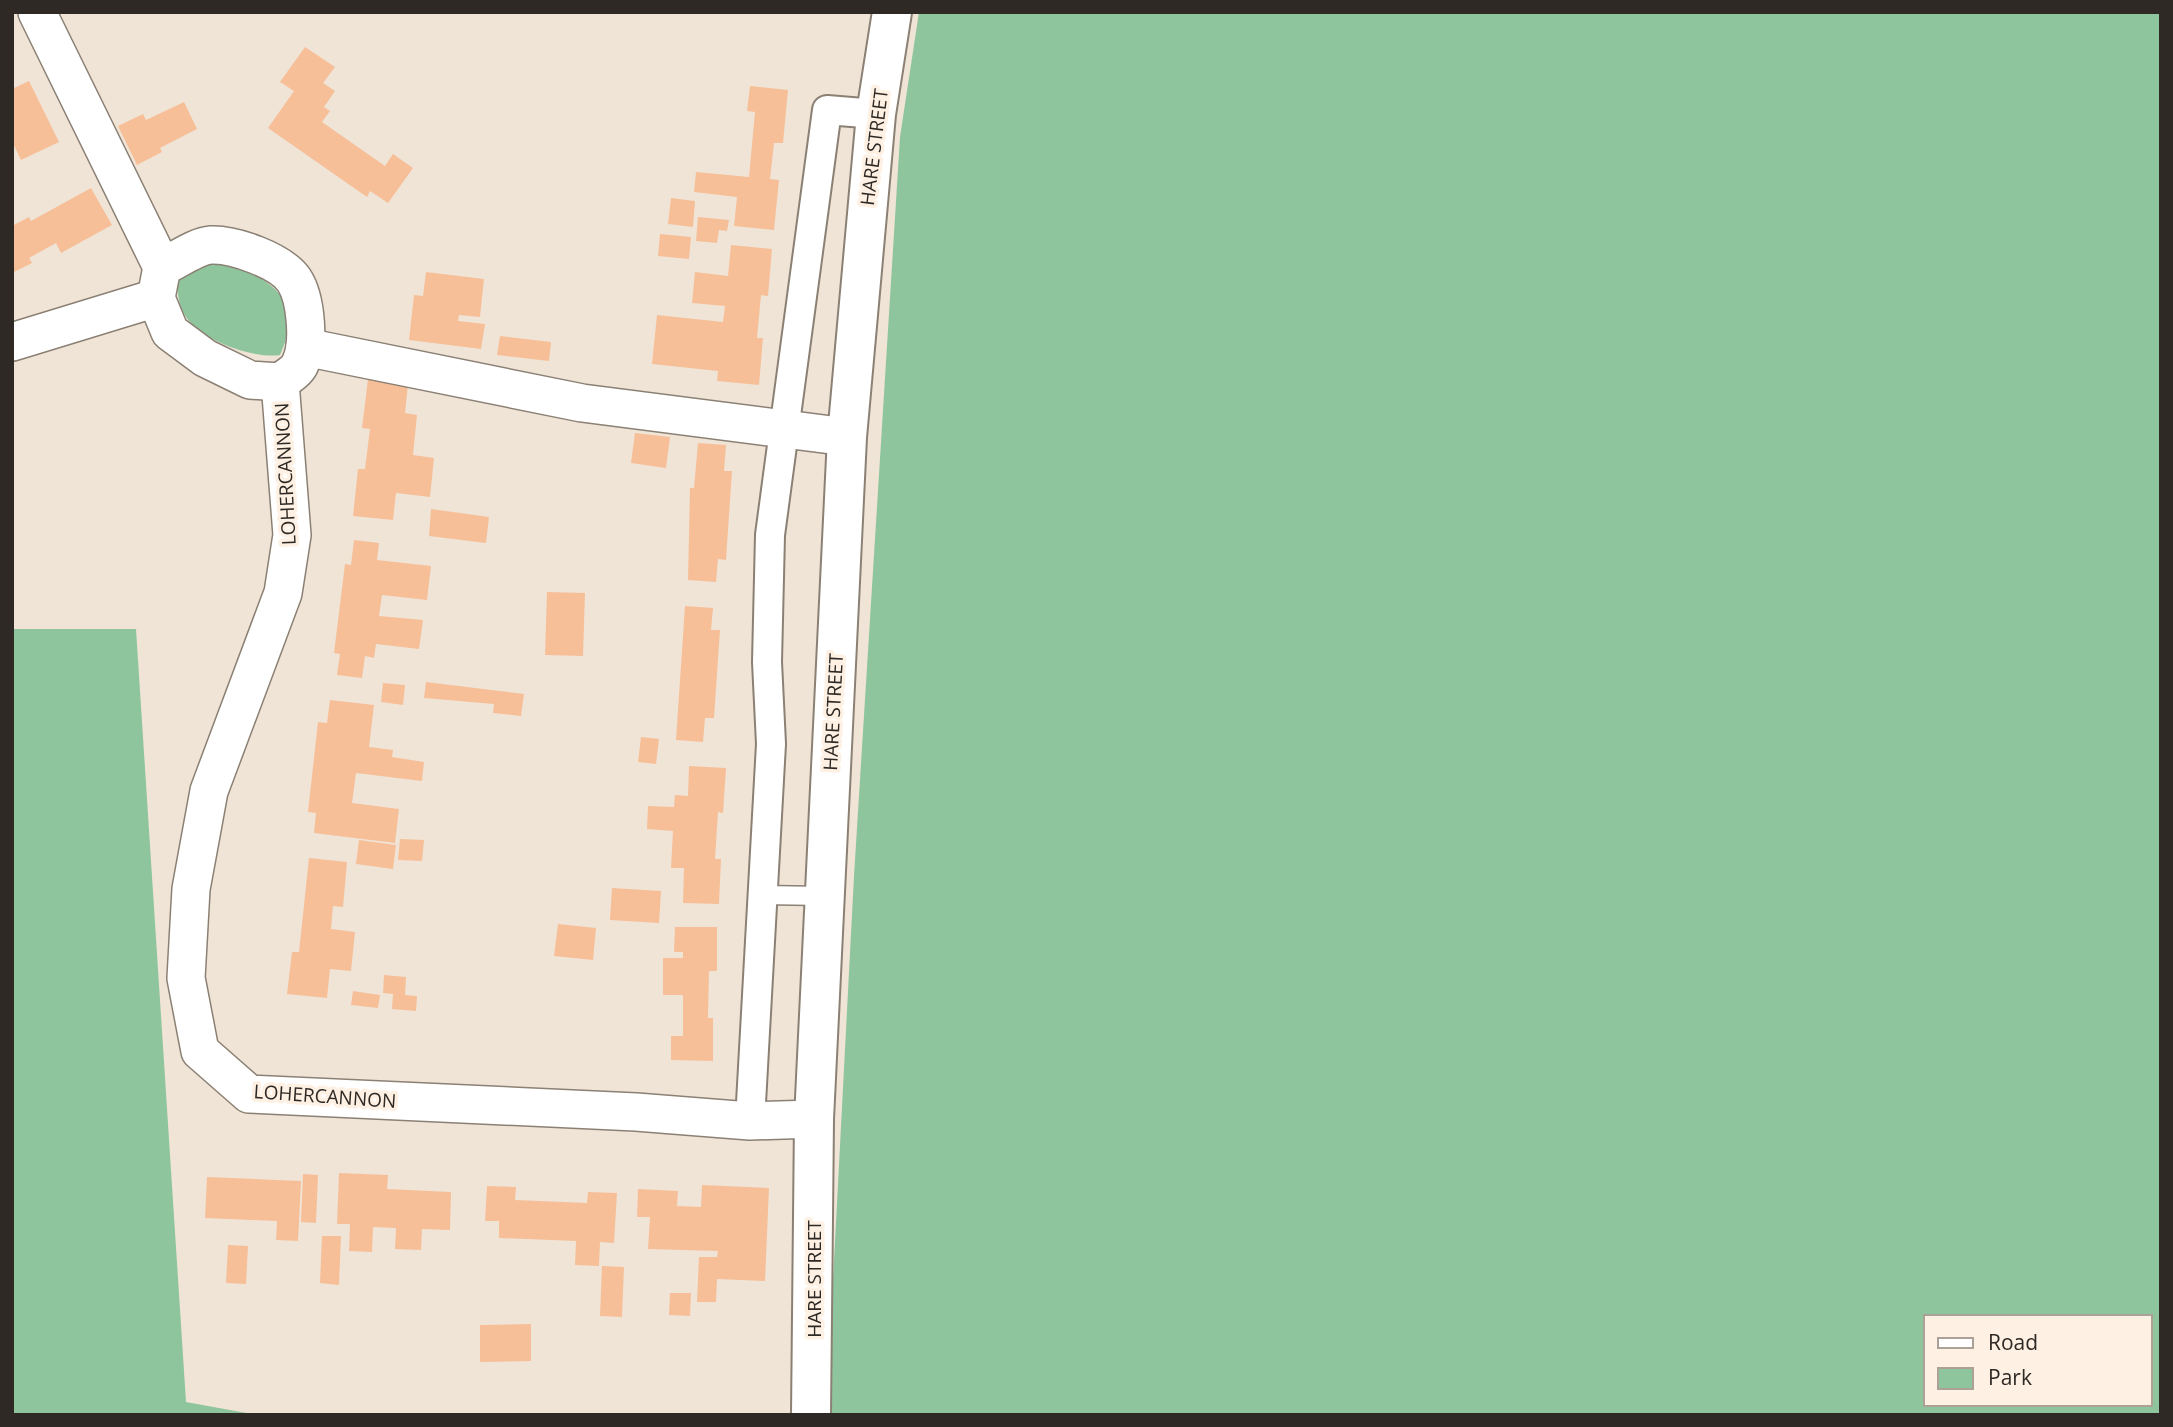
<svg xmlns="http://www.w3.org/2000/svg" width="2173" height="1427" viewBox="0 0 2173 1427" font-family="'Open Sans',sans-serif">
	<style>
		.green { fill: #8fc59c; fill-rule: evenodd }
		.building { fill: #f6bf98 }
		.lines { fill: none; stroke-linecap: round; stroke-linejoin: round }
		.service-casing { stroke: #8b8074; stroke-width: 21 }
		.pedestrian-casing { stroke: #8b8074; stroke-width: 32 }
		.minor-casing { stroke: #8b8074; stroke-width: 40 }
		.tertiary-casing { stroke: #8b8074; stroke-width: 42 }
		.service { stroke: #fff; stroke-width: 18 }
		.pedestrian { stroke: #fff; stroke-width: 28 }
		.minor { stroke: #fff; stroke-width: 37 }
		.tertiary { stroke: #fff; stroke-width: 38 }
		.labels { text-anchor: middle; dominant-baseline: central; stroke-width: 7; stroke-linejoin: round; paint-order: stroke }
		.street-label { font-size: 19px; fill: #2e2924; stroke: #fef1e4 }
	</style>
	<rect width="100%" height="100%" fill="#f0e4d7"/>
	<g class="green">
		<path d="M919 12H2161V1415H826L854 876 900 137ZM1926 1317H2150V1404H1926Z"/>
		<path d="M226 260C271 282 306 298 280 355 254 359 202 341 186 317 177 303 176 286 179 270Z"/>
		<polygon points="12,629 136,629 186,1402 258,1415 12,1415"/>
	</g>
	<g class="building">
		<polygon points="305,47 335,67 323,83 335,91 324,107 330,111 322,122 385,166 393,154 413,168 388,203 370,191 367,197 268,128 294,91 280,82"/>
		<polygon points="29,81 59,142 21,160 12,141 12,89"/>
		<polygon points="750,86 788,90 783,143 774,143 770,179 779,180 774,230 734,226 737,197 694,192 696,172 749,177 755,112 747,111"/>
		<polygon points="184,102 197,129 160,148 162,152 137,165 118,126 143,114 146,120"/>
		<polygon points="91,188 112,225 61,253 56,243 29,258 32,263 12,273 12,226 29,217 31,221"/>
		<polygon points="671,198 695,201 693,227 668,224"/>
		<polygon points="698,217 729,220 727,231 719,230 717,243 696,241"/>
		<polygon points="660,234 691,237 689,259 658,256"/>
		<polygon points="731,245 772,249 768,296 761,295 759,317 757,338 763,338 759,385 717,381 718,371 652,364 657,315 723,322 725,306 692,303 695,272 728,276"/>
		<polygon points="426,272 484,279 480,317 459,315 458,321 485,324 481,349 409,340 414,295 423,296"/>
		<polygon points="500,336 551,342 549,361 497,355"/>
		<polygon points="368,379 408,384 405,413 417,415 413,455 434,458 430,497 396,493 393,520 353,516 358,469 365,469 370,429 362,428"/>
		<polygon points="635,433 670,437 666,468 631,463"/>
		<polygon points="698,443 726,445 724,471 732,471 726,560 718,559 716,582 688,580 690,488 694,488"/>
		<polygon points="431,509 489,517 486,543 429,536"/>
		<polygon points="354,540 379,543 377,560 431,566 427,600 382,595 379,616 423,620 419,649 376,644 374,658 365,656 362,678 337,675 340,654 334,653 345,564 351,565"/>
		<polygon points="547,592 585,593 583,656 545,655"/>
		<polygon points="685,606 713,608 711,630 720,630 714,718 705,718 703,742 676,740"/>
		<polygon points="426,682 524,694 521,716 493,713 494,704 424,698"/>
		<polygon points="383,683 405,685 403,705 381,702"/>
		<polygon points="330,700 374,705 369,747 393,750 392,757 424,762 422,781 356,773 352,803 399,809 395,843 314,833 316,813 308,812 318,722 327,723"/>
		<polygon points="641,737 659,739 656,764 638,762"/>
		<polygon points="689,766 726,768 723,813 718,812 715,859 721,859 719,904 683,903 684,868 671,868 673,831 647,829 648,806 674,807 675,795 688,796"/>
		<polygon points="400,839 424,840 422,861 398,860"/>
		<polygon points="359,840 396,845 393,869 356,864"/>
		<polygon points="309,858 347,862 343,907 333,906 331,929 355,932 351,971 330,969 327,998 287,994 292,952 299,952"/>
		<polygon points="612,888 661,891 659,923 610,920"/>
		<polygon points="558,924 596,928 593,960 554,956"/>
		<polygon points="675,927 717,927 717,971 709,971 708,1018 713,1018 713,1061 671,1060 671,1036 683,1036 683,995 663,995 663,958 683,958 683,952 674,952"/>
		<polygon points="384,975 406,977 405,995 417,996 416,1011 392,1009 393,994 383,993"/>
		<polygon points="353,991 380,995 378,1008 351,1005"/>
		<polygon points="339,1173 388,1175 387,1189 451,1192 450,1230 422,1229 421,1250 395,1249 396,1228 373,1227 372,1252 349,1251 350,1224 337,1224"/>
		<polygon points="303,1174 318,1175 316,1223 301,1222"/>
		<polygon points="207,1177 301,1181 298,1241 276,1240 277,1221 205,1218"/>
		<polygon points="702,1185 769,1188 765,1281 717,1279 716,1302 697,1302 699,1257 717,1257 718,1251 648,1249 650,1217 637,1217 638,1189 678,1191 677,1206 701,1207"/>
		<polygon points="487,1186 516,1187 515,1200 587,1203 588,1192 617,1193 614,1243 600,1242 599,1266 575,1265 576,1241 499,1238 499,1221 485,1221"/>
		<polygon points="322,1236 341,1236 339,1285 320,1283"/>
		<polygon points="228,1245 248,1246 246,1284 226,1283"/>
		<polygon points="602,1266 624,1267 622,1317 600,1316"/>
		<polygon points="670,1293 691,1293 690,1316 669,1315"/>
		<polygon points="531,1324 531,1361 480,1362 480,1325"/>
	</g>
	<g class="lines">
		<g class="service-casing">
			<polyline id="service" points="763,895 824,896"/>
		</g>
		<g class="pedestrian-casing">
			<polyline id="pedestrian" points="750,1121 771,744 767,662 770,535 827,110 876,114"/>
		</g>
		<g class="minor-casing">
			<g id="minor">
				<path d="M37 12 162 267 156 298 170 332 205 358 250 380 280 382C287 377 297 371 300 364 310 344 306 298 294 280 281 261 234 244 211 245 196 246 176 261 162 267"/>
				<polyline points="12,342 156,298"/>
				<polyline points="305,347 582,403 847,437"/>
				<polyline points="280,382 292,535 283,593 209,791 191,889 186,978 200,1051 249,1094 636,1112 750,1121 814,1119"/>
			</g>
		</g>
		<g class="tertiary-casing">
			<polyline id="tertiary" points="811,1415 814,1119 847,437 876,114 892,12"/>
		</g>
		<use href="#service" class="service"/>
		<use href="#pedestrian" class="pedestrian"/>
		<use href="#minor" class="minor"/>
		<use href="#tertiary" class="tertiary"/>
	</g>
	<g class="labels">
		<g class="street-label">
			<text transform="translate(874 147) rotate(-83)">HARE STREET</text>
			<text transform="translate(285 474) rotate(-93)">LOHERCANNON</text>
			<text transform="translate(833 712) rotate(-87)">HARE STREET</text>
			<text transform="translate(325 1096) rotate(4)">LOHERCANNON</text>
			<text transform="translate(814 1279) rotate(-90)">HARE STREET</text>
		</g>
	</g>
	<rect width="2173" height="1427" fill="none" stroke="#2e2924" stroke-width="28"/>
	<rect x="1924" y="1315" width="228" height="91" fill="#fef1e4" stroke="#aba197" stroke-width="2"/>
	<rect x="1938" y="1338" width="35" height="10" fill="#ffffff" stroke="#aba197" stroke-width="2"/>
	<text x="1988" y="1350" font-size="21" fill="#2e2924">Road</text>
	<rect x="1938" y="1368" width="35" height="21" fill="#8fc59c" stroke="#aba197" stroke-width="2"/>
	<text x="1988" y="1385" font-size="21" fill="#2e2924">Park</text>
</svg>
